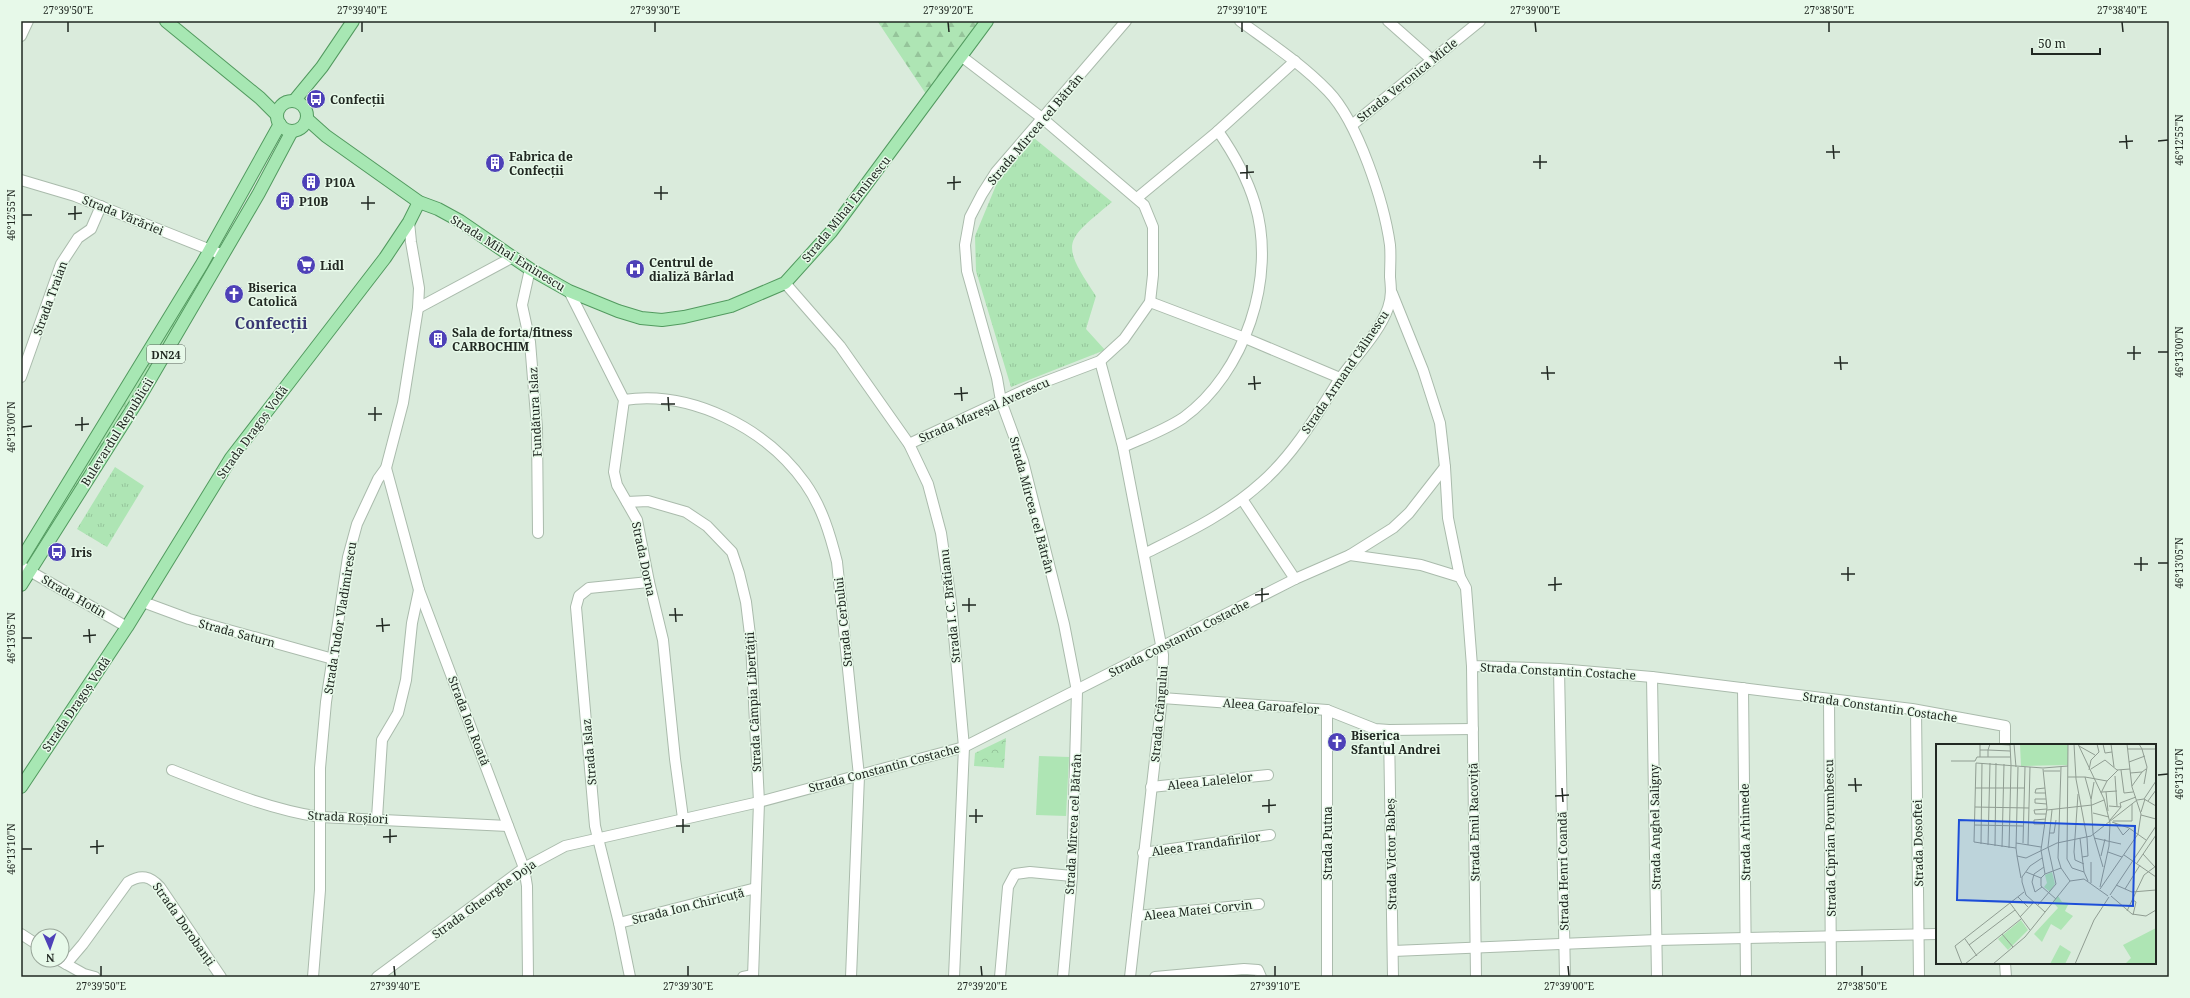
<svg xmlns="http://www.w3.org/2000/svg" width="2190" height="998" viewBox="0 0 2190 998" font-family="'Noto Serif',serif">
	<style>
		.grass { fill: url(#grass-tufts) }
		.forest { fill: url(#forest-firs) }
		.park { fill: url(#park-crowns) }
		.pitch { fill: #aee5b4 }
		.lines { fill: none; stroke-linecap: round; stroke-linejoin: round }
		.minor-casing { stroke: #aabbac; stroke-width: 12 }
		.major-casing { stroke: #529a5f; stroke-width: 14 }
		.minor { stroke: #fff; stroke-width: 10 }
		.major { stroke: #a7e7b3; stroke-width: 12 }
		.ticks { fill: none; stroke: #212822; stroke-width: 1.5 }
		.labels { text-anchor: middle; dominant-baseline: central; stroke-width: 3; stroke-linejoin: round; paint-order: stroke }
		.shield { fill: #e7f9e9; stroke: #5c675e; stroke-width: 1 }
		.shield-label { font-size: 11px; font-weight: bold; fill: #212822 }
		.street-label { font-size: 12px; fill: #212822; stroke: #e7f9e9 }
		.poi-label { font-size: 12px; font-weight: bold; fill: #212822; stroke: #e7f9e9; text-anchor: start }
		.district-label { font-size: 16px; font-weight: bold; fill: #3a3874; stroke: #e7f9e9 }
		.inset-road { fill: none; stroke: #909d92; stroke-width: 1 }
		.view { fill: #1d4ed8; fill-opacity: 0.15; stroke: #1d4ed8; stroke-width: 2 }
		.inset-edge { fill: none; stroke: #212822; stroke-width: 2 }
		.neatline { fill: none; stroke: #212822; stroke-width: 1.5 }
		.ticks-label { font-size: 10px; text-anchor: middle; fill: #212822 }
	</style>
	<defs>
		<pattern id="grass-tufts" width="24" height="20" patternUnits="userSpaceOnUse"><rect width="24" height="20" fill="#aee5b4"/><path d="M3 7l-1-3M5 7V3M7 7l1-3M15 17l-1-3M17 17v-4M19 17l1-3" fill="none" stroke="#95c49a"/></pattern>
		<pattern id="forest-firs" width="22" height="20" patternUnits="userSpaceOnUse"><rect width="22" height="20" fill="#aee5b4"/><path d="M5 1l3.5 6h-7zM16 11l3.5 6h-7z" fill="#95c49a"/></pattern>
		<pattern id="park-crowns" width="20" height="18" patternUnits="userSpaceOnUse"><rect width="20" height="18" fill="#aee5b4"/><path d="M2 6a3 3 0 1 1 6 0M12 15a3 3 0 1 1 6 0" fill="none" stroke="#95c49a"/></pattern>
	</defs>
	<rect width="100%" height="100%" fill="#daebdc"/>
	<g class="grass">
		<path d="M1034 138 1112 202C1064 242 1060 242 1096 296L1086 329 1105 350 1011 387 976 271 975 236 999 178Z"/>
		<polygon points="190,295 194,297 45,543 41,540"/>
		<polygon points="115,467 144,486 107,547 77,529"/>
	</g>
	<polygon class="forest" points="873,21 984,21 926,94 878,22"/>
	<polygon class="park" points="1006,738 1004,768 974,766 975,753"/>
	<polygon class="pitch" points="1039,756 1069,757 1066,816 1036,815"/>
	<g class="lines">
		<g class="minor-casing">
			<g id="minor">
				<polyline points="1388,21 1432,60"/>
				<polyline points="21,36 28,21"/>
				<polyline points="1352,125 1480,21"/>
				<polyline points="1218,131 1295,61"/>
				<polyline points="21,180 75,196 223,255"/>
				<polyline points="530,269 522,305 530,342 537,428 538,533"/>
				<polyline points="785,283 840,346 909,444 928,484 941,533 951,602 964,747 954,977"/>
				<polyline points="569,291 624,400 614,472 617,485 637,520 649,582 663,640 675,759 683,818"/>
				<polyline points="1392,293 1423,370 1440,423 1445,467 1448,518 1460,577"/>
				<polyline points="1150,302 1245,338 1340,378"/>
				<polyline points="418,308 513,257"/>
				<polyline points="1100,361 1123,447 1163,655 1162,698 1130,977"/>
				<polyline points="21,377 61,264 78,238 91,229 101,206"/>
				<path d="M624 400C691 390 766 428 805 483 822 507 830 534 837 562L859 776 851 977"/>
				<polyline points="909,444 1031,387 1100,361 1124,339 1150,302 1153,275 1153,227 1144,205 1042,118 961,56"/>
				<path d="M1123 447C1143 438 1165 430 1183 418 1245 373 1277 277 1255 204 1247 177 1234 154 1218 131L1137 198"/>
				<polyline points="386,468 419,590 524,868 527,886 528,977"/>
				<polyline points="1242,499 1295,579"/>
				<polyline points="627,502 648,501 686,512 707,526 732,552 739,573 746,602 751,643 759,802 753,977"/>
				<path d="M1144 554C1184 534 1227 514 1261 483 1292 456 1315 418 1337 383 1352 360 1379 334 1388 308 1392 297 1391 287 1390 277 1390 266 1391 256 1390 245 1384 202 1358 122 1328 91 1302 64 1270 43 1240 21"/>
				<polyline points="1350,555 1393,528 1409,513 1445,467"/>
				<polyline points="21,566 127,627"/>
				<polyline points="143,602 189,619 333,659"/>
				<polyline points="1472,666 1476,977"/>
				<polyline points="1559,669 1565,977"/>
				<polyline points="1652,677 1657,977"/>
				<polyline points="1743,688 1746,977"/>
				<polyline points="1162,698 1327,710 1375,729 1389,730 1473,729"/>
				<polyline points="1829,699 1831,977"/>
				<polyline points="1327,710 1327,977"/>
				<polyline points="1916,710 1919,977"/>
				<polyline points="1389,730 1393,977"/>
				<path d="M172 770C221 789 268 809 320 817L508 826"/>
				<polyline points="1151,787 1268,775"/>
				<polyline points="377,818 382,740 398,713 406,680 412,623 419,590"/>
				<polyline points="1143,853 1270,835"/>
				<polyline points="1137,916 1259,904"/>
				<polyline points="619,923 756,888"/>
				<polyline points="21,934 38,945"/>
				<polyline points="1393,951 1657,940 1937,934"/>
				<polyline points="59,960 84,974 95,977"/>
				<polyline points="2005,963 2006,977"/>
				<path d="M66 964 83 944 128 882C141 874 150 876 160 887L221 977"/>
				<polyline points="313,977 320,890 320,768 326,702 348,557 357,524 378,479 386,468 403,403 418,308 419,288 411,242 409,222"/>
				<polyline points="377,977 524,868 565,846 759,802 964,747 1295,579 1350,555 1421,565 1460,577 1466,588 1472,666 1559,669 1652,677 1912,709 2005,726 2005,745"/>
				<polyline points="630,977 619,923 595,826 576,607 579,596 589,588 649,582"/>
				<polyline points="743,977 753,975"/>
				<polyline points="1000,977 1008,887 1015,874 1030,872 1072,876"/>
				<polyline points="1063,977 1072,876 1077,691 1064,624 1023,461 1001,401 997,378 967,271 965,245 970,217 982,194 996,172 1126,21"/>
				<polyline points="1155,977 1244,969 1258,970 1261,977"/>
			</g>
		</g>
		<g class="major-casing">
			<g id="major">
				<polyline points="166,21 260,98 277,115"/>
				<polyline points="294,101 322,67 353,21"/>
				<circle cx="292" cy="116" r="15"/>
				<polyline points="307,119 326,136 419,202 438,209 460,221 530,269 569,291 618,311 641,318 662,320 684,317 731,306 785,283 831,232 987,21"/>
				<polyline points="21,560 202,264 280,124"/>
				<polyline points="21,585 138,400 259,193 292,131"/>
				<polyline points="21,787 127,627 231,458 385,258 409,222 419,202"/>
			</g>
		</g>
		<use href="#minor" class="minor"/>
		<use href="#major" class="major"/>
	</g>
	<path class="ticks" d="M68 22V32M362 22V32M655 22V32M948 22 949 32M1242 22V32M1535 22 1536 32M1829 22V32M2122 22 2123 32M2126 135 2127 149M2158 141 2168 140M2119 142 2133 141M1833 145 1834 159M1826 152H1840M1540 155V169M1533 162H1547M1247 165V179M1240 173 1254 172M954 176V190M947 183 961 182M661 186V200M654 193H668M368 196V210M361 203H375M75 206V220M68 214 82 213M22 215H32M2134 346V360M2158 352H2168M2127 353H2141M1840 356 1841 370M1834 363H1848M1547 366 1548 380M1541 373H1555M1254 376 1255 390M1248 384 1261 383M961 387 962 401M954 394 968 393M668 397 669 411M661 404H675M375 407V421M368 414H382M82 417V431M75 425 89 424M22 427 32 426M2141 557V571M2158 563H2168M2134 564H2148M1848 567V581M1841 574H1855M1555 577V591M1548 585 1562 584M1262 588V602M1255 595 1269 594M969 598V612M962 605H976M675 608 676 622M669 615H683M382 618 383 632M376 626 390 625M89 629 90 643M83 636 96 635M22 638H32M2158 775 2168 774M1855 778 1856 792M1848 785H1862M1562 788 1563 802M1555 796 1569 795M1269 799V813M1262 806 1276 805M976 809V823M969 816H983M683 819V833M676 826H690M390 829V843M383 837 397 836M97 840V854M90 847 104 846M22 849H32M101 966V976M394 966 395 976M688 966V976M981 966 982 976M1275 966V976M1568 966 1569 976M1862 966V976"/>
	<defs>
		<g id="bus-disc" transform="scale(1)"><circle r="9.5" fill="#4e41b8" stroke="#e7f9e9"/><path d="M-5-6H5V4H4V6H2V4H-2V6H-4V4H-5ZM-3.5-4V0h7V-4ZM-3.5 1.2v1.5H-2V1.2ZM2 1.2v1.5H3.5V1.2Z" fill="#fff"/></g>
		<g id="building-disc" transform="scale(1)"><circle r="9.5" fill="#4e41b8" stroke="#e7f9e9"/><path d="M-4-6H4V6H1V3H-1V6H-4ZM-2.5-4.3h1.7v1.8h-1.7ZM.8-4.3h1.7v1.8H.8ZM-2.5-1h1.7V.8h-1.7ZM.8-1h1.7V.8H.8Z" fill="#fff"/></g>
		<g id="supermarket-disc" transform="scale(1)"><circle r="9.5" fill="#4e41b8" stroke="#e7f9e9"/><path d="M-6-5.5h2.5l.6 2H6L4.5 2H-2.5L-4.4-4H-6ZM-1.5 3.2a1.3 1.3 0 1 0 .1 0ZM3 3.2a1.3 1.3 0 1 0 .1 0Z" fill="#fff"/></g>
		<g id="hospital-disc" transform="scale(1)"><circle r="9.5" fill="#4e41b8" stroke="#e7f9e9"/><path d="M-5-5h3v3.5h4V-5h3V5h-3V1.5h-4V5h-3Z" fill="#fff"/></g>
		<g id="church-disc" transform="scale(1)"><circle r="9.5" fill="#4e41b8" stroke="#e7f9e9"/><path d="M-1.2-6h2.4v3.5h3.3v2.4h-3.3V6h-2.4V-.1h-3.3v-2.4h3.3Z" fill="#fff"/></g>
	</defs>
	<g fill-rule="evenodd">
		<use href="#bus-disc" x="316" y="99"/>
		<use href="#building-disc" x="495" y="163"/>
		<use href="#building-disc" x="311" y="182"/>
		<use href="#building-disc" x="285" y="201"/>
		<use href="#supermarket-disc" x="306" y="265"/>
		<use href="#hospital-disc" x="635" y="269"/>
		<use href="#church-disc" x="234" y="294"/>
		<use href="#building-disc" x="438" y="339"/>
		<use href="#bus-disc" x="57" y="552"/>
		<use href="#church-disc" x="1337" y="742"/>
	</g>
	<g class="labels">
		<rect class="shield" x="147" y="345" width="38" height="18" rx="3"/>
		<g class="shield-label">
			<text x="166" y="354">DN24</text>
		</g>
		<g class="street-label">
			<text transform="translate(1407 80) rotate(-39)">Strada Veronica Micle</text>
			<text transform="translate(1035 129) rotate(-50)">Strada Mircea cel Bătrân</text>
			<text transform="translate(846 209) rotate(-51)">Strada Mihai Eminescu</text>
			<text transform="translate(123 215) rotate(22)">Strada Vărăriei</text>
			<text transform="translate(508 253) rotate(32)">Strada Mihai Eminescu</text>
			<text transform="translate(50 298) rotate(-70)">Strada Traian</text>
			<text transform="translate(1345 372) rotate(-56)">Strada Armand Călinescu</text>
			<text transform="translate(984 410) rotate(-24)">Strada Mareșal Averescu</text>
			<text transform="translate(535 412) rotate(-93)">Fundătura Islaz</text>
			<text transform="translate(117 432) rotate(-58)">Bulevardul Republicii</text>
			<text transform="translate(252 432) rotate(-54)">Strada Dragoș Vodă</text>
			<text transform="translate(1032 505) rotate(75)">Strada Mircea cel Bătrân</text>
			<text transform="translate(644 559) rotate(78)">Strada Dorna</text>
			<text transform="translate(74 596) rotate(30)">Strada Hotin</text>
			<text transform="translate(950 606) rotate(-96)">Strada I. C. Brătianu</text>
			<text transform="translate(340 618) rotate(-81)">Strada Tudor Vladimirescu</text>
			<text transform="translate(843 622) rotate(-96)">Strada Cerbului</text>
			<text transform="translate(237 633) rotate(15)">Strada Saturn</text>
			<text transform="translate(1179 638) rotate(-27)">Strada Constantin Costache</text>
			<text transform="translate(1558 671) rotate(3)">Strada Constantin Costache</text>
			<text transform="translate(753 702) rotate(-93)">Strada Câmpia Libertății</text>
			<text transform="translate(76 704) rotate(-56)">Strada Dragoș Vodă</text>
			<text transform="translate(1271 706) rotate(4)">Aleea Garoafelor</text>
			<text transform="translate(1880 707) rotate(8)">Strada Constantin Costache</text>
			<text transform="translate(1159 714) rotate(-85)">Strada Crângului</text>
			<text transform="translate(469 721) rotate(69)">Strada Ion Roată</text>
			<text transform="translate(589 752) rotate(-95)">Strada Islaz</text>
			<text transform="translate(884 768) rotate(-15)">Strada Constantin Costache</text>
			<text transform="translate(1210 781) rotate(-6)">Aleea Lalelelor</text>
			<text transform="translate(348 817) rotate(3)">Strada Roșiori</text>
			<text transform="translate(1474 822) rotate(-91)">Strada Emil Racoviță</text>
			<text transform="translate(1073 824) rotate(-87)">Strada Mircea cel Bătrân</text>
			<text transform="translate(1655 827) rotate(-91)">Strada Anghel Saligny</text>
			<text transform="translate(1745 832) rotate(-91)">Strada Arhimede</text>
			<text transform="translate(1830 838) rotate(-91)">Strada Ciprian Porumbescu</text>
			<text transform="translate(1327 843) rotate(-90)">Strada Putna</text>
			<text transform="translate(1918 843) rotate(-91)">Strada Dosoftei</text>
			<text transform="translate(1206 844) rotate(-8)">Aleea Trandafirilor</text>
			<text transform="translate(1391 854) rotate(-91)">Strada Victor Babeș</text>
			<text transform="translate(1563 871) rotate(-91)">Strada Henri Coandă</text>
			<text transform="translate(484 899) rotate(-36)">Strada Gheorghe Doja</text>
			<text transform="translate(688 906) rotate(-14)">Strada Ion Chiricuță</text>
			<text transform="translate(1198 910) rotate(-6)">Aleea Matei Corvin</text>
			<text transform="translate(184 924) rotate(55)">Strada Dorobanți</text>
		</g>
		<g class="poi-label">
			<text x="330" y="99">Confecții</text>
			<text x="509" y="156">Fabrica de<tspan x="509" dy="14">Confecții</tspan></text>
			<text x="325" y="182">P10A</text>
			<text x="299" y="201">P10B</text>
			<text x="649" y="262">Centrul de<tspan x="649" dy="14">dializă Bârlad</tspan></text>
			<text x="320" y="265">Lidl</text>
			<text x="248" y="287">Biserica<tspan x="248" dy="14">Catolică</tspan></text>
			<text x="452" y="332">Sala de forta/fitness<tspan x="452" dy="14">CARBOCHIM</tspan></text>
			<text x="71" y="552">Iris</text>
			<text x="1351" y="735">Biserica<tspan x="1351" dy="14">Sfantul Andrei</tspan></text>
		</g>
		<g class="district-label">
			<text x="271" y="323">Confecții</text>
		</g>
	</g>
	<g transform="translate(1936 744)">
		<rect width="220" height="220" fill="#daebdc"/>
		<path d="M116 128 119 140 114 148 108 143 111 139 109 131ZM124 201 135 208 129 220H114Z" fill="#aee5b4"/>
		<path d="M122 152 126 158 133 159 129 167 137 172 125 186 115 180 106 198 98 190 122 164 117 158Z" fill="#aee5b4"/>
		<path d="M220 184V220H189L195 214 187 201Z" fill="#aee5b4"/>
		<path d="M84 0H132V21L85 22Z" fill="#aee5b4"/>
		<path d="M85 176 92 186 72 206 62 195Z" fill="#aee5b4"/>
		<path class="inset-road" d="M44 0V13M57 0 74 1M74 0 75 21M78 0 80 23M132 0 131 115 136 124 148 128M138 0 140 35 151 94 152 112 146 113M142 0 168 55 174 79 173 102 164 143M167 0 169 9 176 8M175 0 178 23M203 0 206 5H220M143 2 159 11M192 5H206M206 5 211 23 208 40M44 6H52L54 0M52 13V6L74 7M169 16 181 26 194 25M15 17H39M39 17 41 13H74M193 18 209 12M132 22 107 24 40 19 38 98 80 104 81 112 90 114 121 99 155 92 201 56 208 55 220 62M125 23 122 114 125 124 134 137M107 25 111 64 105 106 109 130M155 25 169 16M153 26 155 16 163 8 161 0M185 26 188 49 197 48M108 27H124M194 29 206 28 210 25M179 32 181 62M132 33H149L171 37 182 26M149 33 155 55M158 38 155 56 157 89 167 123M196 42 206 28M39 44H89M109 44 100 45 99 49H110M166 48 181 47M170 48 172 67M165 49 171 37M142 50 138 108 139 116 148 120M110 55H99V59L111 60M208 55 220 37M212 57 220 46M173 62 185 63M39 63 93 64M111 66 156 61 168 56M205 68 209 55M157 69 173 73M110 70H99L98 66 111 65M205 71 220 75M174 76 185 63 184 59 200 53M177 77H196V60M176 78 193 84 210 96M179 79 187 91 194 84M109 80H98V76L110 75M38 81 87 82M113 89H118L120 76M144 94 148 128 152 137M158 94 185 100M80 99 105 103M87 99 89 23M45 100 46 19M52 101 54 19M92 101 94 23M59 102 60 19M66 103 68 20M73 104 75 22M80 104 82 23M172 108 186 113M207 110 219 123M188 111 220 133M81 112 85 134M165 112 169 95M106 114 94 122 86 133V138L90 151 109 168M201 119 220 91M90 128 105 134M155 139V118M180 141 196 148 220 146M106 143 99 148 96 138 98 130 108 123M164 145 202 90 205 70 196 43 191 0M189 145 204 121M174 151 220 82M175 152 196 170 210 172 220 166M82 153 92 163M120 155 105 142V134L109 130 125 124M197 156 200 158 197 171M74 159 94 186M102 161 120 140 112 103 116 66M191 167 208 131 220 122M84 173 98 158M66 190 77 203M29 195 41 212M33 201 79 166M26 220 19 202 88 148M29 220 85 175M57 220 89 193 134 137 148 135 172 152M139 220 158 176 173 153"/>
		<path class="view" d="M23 76 199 82 197 162 21 156Z"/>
		<rect width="220" height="220" class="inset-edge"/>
	</g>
	<rect width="2190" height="998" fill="none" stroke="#e7f9e9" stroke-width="44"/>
	<g transform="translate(50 948) rotate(178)"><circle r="19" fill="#e7f9e9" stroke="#98a599"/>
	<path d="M0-3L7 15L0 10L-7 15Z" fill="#4e41b8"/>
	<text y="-6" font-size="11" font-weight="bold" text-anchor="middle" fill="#212822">N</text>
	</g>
	<path d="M2032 48v6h68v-6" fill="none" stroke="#212822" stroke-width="2"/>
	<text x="2038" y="48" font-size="12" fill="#212822" stroke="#e7f9e9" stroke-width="3" paint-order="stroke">50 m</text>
	<rect x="22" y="22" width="2146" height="954" class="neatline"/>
	<g class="ticks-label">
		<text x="68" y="14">27°39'50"E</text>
		<text x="362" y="14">27°39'40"E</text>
		<text x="655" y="14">27°39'30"E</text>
		<text x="948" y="14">27°39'20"E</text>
		<text x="1242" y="14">27°39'10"E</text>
		<text x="1535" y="14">27°39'00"E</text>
		<text x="1829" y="14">27°38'50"E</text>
		<text x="2122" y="14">27°38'40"E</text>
		<text transform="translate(2179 140) rotate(-90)" y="4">46°12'55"N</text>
		<text transform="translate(11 215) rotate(-90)" y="4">46°12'55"N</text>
		<text transform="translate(2179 352) rotate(-90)" y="4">46°13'00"N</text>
		<text transform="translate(11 427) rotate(-90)" y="4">46°13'00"N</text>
		<text transform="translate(2179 563) rotate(-90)" y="4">46°13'05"N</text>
		<text transform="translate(11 638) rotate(-90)" y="4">46°13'05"N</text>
		<text transform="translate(2179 774) rotate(-90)" y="4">46°13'10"N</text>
		<text transform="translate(11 849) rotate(-90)" y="4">46°13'10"N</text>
		<text x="101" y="990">27°39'50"E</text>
		<text x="395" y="990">27°39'40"E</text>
		<text x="688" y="990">27°39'30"E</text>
		<text x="982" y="990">27°39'20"E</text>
		<text x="1275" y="990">27°39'10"E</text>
		<text x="1569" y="990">27°39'00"E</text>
		<text x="1862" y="990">27°38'50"E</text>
	</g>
</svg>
